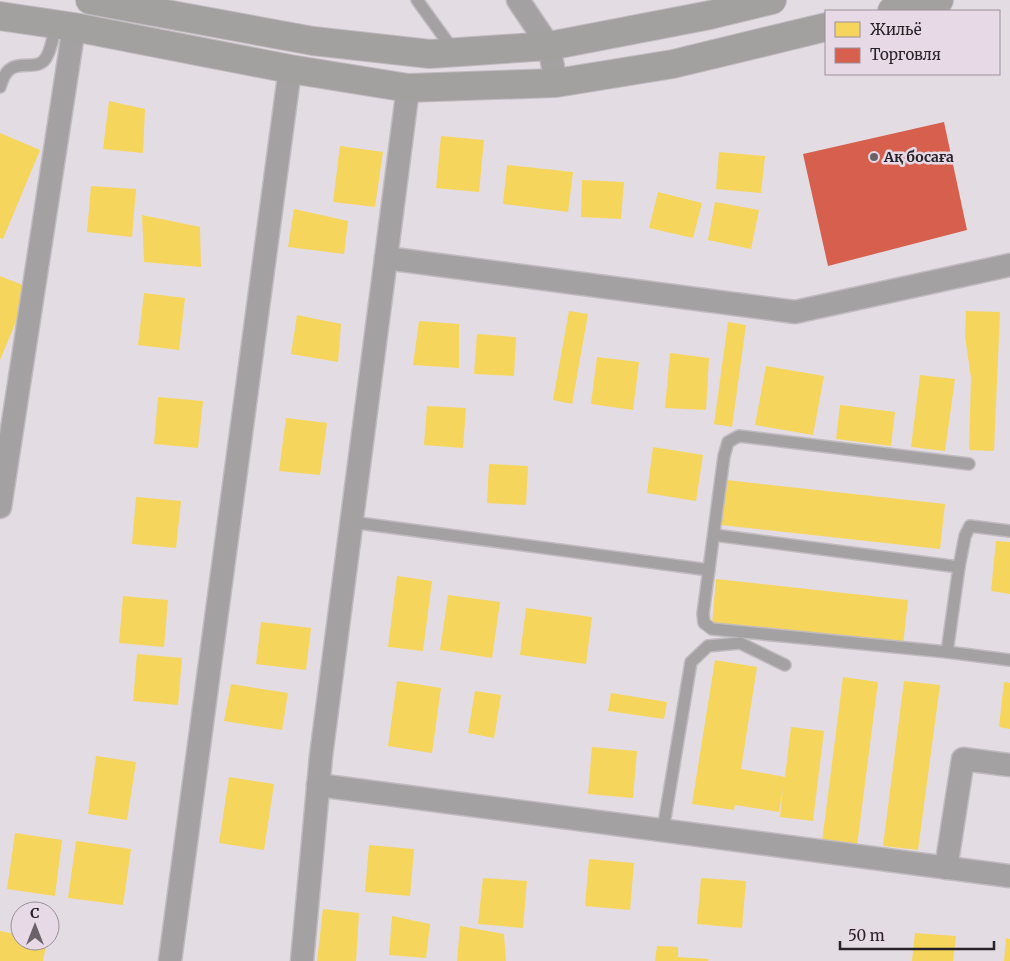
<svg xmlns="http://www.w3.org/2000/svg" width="1010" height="961" viewBox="0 0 1010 961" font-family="Merriweather,serif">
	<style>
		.homes { fill: #f6d55c }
		.shops { fill: #d6604d }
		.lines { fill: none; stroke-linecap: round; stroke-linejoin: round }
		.lane-casing { stroke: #c1bbc0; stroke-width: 14 }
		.street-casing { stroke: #c1bbc0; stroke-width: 25 }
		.secondary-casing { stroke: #c1bbc0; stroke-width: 30 }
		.lane { stroke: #a3a1a1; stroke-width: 11 }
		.street { stroke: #a3a1a1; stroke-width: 22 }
		.secondary { stroke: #a3a0a0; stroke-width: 28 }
		.poi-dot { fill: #696369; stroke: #e7d9e6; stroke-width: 2 }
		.labels { text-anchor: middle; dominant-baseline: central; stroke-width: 5; stroke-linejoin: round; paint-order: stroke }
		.poi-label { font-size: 14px; font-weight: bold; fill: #272227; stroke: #e7d9e6; text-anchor: start }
	</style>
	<rect width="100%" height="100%" fill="#e4dce3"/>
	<g class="homes">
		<polygon points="109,101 145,109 143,153 103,149"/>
		<polygon points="0,133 40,150 3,239 0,238"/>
		<polygon points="441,136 484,140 479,192 436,188"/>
		<polygon points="340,146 383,152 375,207 333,202"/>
		<polygon points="719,152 765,156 761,193 716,189"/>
		<polygon points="507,165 573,172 568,212 503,204"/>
		<polygon points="582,180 624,182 621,219 581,217"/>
		<polygon points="91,186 136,189 132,237 87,232"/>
		<polygon points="658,192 702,203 693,238 649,228"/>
		<polygon points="715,202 759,210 751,249 708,240"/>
		<polygon points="294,209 348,221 344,254 288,247"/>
		<polygon points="142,215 200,227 201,267 144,262"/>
		<polygon points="0,276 30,288 0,360"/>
		<polygon points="144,293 185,298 179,350 138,345"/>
		<polygon points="569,311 588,314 572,404 553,400"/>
		<polygon points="966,311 1000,312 994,451 969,450 971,378 965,336"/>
		<polygon points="297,315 341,324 338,362 291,354"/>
		<polygon points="419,321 459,324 459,368 413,365"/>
		<polygon points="728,322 746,325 732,427 714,424"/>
		<polygon points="477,334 516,337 514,376 474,374"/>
		<polygon points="670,353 709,358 706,410 665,408"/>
		<polygon points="597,357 639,362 633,410 591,404"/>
		<polygon points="766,366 824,376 813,435 755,425"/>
		<polygon points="920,375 955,379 945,451 911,447"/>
		<polygon points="158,397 203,401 198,448 154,444"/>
		<polygon points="840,405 895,412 891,446 836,439"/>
		<polygon points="427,406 466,408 463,448 424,445"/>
		<polygon points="286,418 327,423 320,475 279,471"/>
		<polygon points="653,447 703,455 696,501 647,493"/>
		<polygon points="489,464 528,466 526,505 487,503"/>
		<polygon points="726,480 945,504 940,549 721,525"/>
		<polygon points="136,497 181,501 176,548 132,544"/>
		<polygon points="996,541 1010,542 1010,594 991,591"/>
		<polygon points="397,576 432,581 423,651 388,647"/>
		<polygon points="716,579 908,600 903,645 712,625"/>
		<polygon points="448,595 500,602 492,658 440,650"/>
		<polygon points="123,596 168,600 164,647 119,643"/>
		<polygon points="526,608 592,617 586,664 520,655"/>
		<polygon points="261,622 311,628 306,670 256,664"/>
		<polygon points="137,654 182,658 178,705 133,701"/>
		<polygon points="715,660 757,667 741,769 785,777 791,727 824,731 813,821 780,817 783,787 779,812 735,805 734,810 692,804"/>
		<polygon points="843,677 878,682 857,846 822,842"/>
		<polygon points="397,681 441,688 432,753 388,746"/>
		<polygon points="904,681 940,685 918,850 883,846"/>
		<polygon points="1004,682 1010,683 1010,729 999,727"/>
		<polygon points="231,684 288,693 282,730 224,721"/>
		<polygon points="475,691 501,695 494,738 468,733"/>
		<polygon points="611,693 667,702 664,719 608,711"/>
		<polygon points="592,747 637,751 633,798 588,794"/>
		<polygon points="96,756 136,762 127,820 88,814"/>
		<polygon points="229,777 274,784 264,850 219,843"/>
		<polygon points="15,833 62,840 55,896 7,889"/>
		<polygon points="76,841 131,849 123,905 68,898"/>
		<polygon points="369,845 414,849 410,896 365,892"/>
		<polygon points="589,859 634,863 630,910 585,906"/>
		<polygon points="483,878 527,881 523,928 478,924"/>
		<polygon points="701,878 746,881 742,928 697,924"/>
		<polygon points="323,909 359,913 356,961 317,961"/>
		<polygon points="392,916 430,924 426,958 389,955"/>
		<polygon points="460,926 504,934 506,961 457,961"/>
		<polygon points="0,931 20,935 20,941 47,941 43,961 0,961"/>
		<polygon points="915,933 956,936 953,961 912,961"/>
		<polygon points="1006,938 1010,939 1010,961 1004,961"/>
		<polygon points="657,946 678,947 678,957 709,959 708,961 655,961"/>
	</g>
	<polygon class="shops" points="944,122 967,230 828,266 803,154"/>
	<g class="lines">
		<g class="lane-casing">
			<g id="lane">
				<polyline points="417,0 454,51"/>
				<path d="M0 87C2 81 4 74 9 70 20 60 40 72 47 56 52 47 53 35 56 25"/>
				<polyline points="351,522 709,570"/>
				<polyline points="1010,531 970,526 965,536 959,567 947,652 1010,660"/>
				<polyline points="714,535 959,567"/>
				<polyline points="947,652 712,629 704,623 703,614 724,456 728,442 739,436 969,464"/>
				<polyline points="663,830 691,662 708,646 740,643 785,665"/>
			</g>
		</g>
		<g class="street-casing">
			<g id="street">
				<polyline points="518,0 549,46 556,83"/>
				<polyline points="386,258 408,88"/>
				<polyline points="0,507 74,27"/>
				<polyline points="318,785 1010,876"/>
				<polyline points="946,868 963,759 1010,765"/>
				<polyline points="170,961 290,69"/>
				<polyline points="302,961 321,756 386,258 795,312 1010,265"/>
			</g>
		</g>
		<g class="secondary-casing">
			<g id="secondary">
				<polyline points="90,0 313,41 430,54 549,46 710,15 772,0"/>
				<polyline points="892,11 939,0"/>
				<polyline points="0,16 74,27 290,69 408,88 556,83 673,64 826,27"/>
			</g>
		</g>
		<use href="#lane" class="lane"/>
		<use href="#street" class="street"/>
		<use href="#secondary" class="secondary"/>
	</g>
	<circle class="poi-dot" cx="874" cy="157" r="5"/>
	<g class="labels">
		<g class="poi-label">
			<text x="884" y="157">Ақ босаға</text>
		</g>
	</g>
	<rect x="825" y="10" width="175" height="65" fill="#e7d9e6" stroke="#9a909a"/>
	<rect x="835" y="22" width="25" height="15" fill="#f6d55c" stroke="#9a909a"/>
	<text x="870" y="35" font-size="15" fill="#272227">Жильё</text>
	<rect x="835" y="48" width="25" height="15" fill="#d6604d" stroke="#9a909a"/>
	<text x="870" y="60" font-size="15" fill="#272227">Торговля</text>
	<g transform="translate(35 926)"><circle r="24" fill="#e7d9e6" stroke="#9a909a"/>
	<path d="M0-4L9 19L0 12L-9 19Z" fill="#696369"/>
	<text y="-8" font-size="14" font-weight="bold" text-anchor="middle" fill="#272227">С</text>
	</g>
	<path d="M840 941v8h154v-8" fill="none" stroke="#272227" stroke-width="2.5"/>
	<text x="848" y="941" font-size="15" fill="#272227" stroke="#e7d9e6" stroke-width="4" paint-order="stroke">50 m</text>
</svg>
